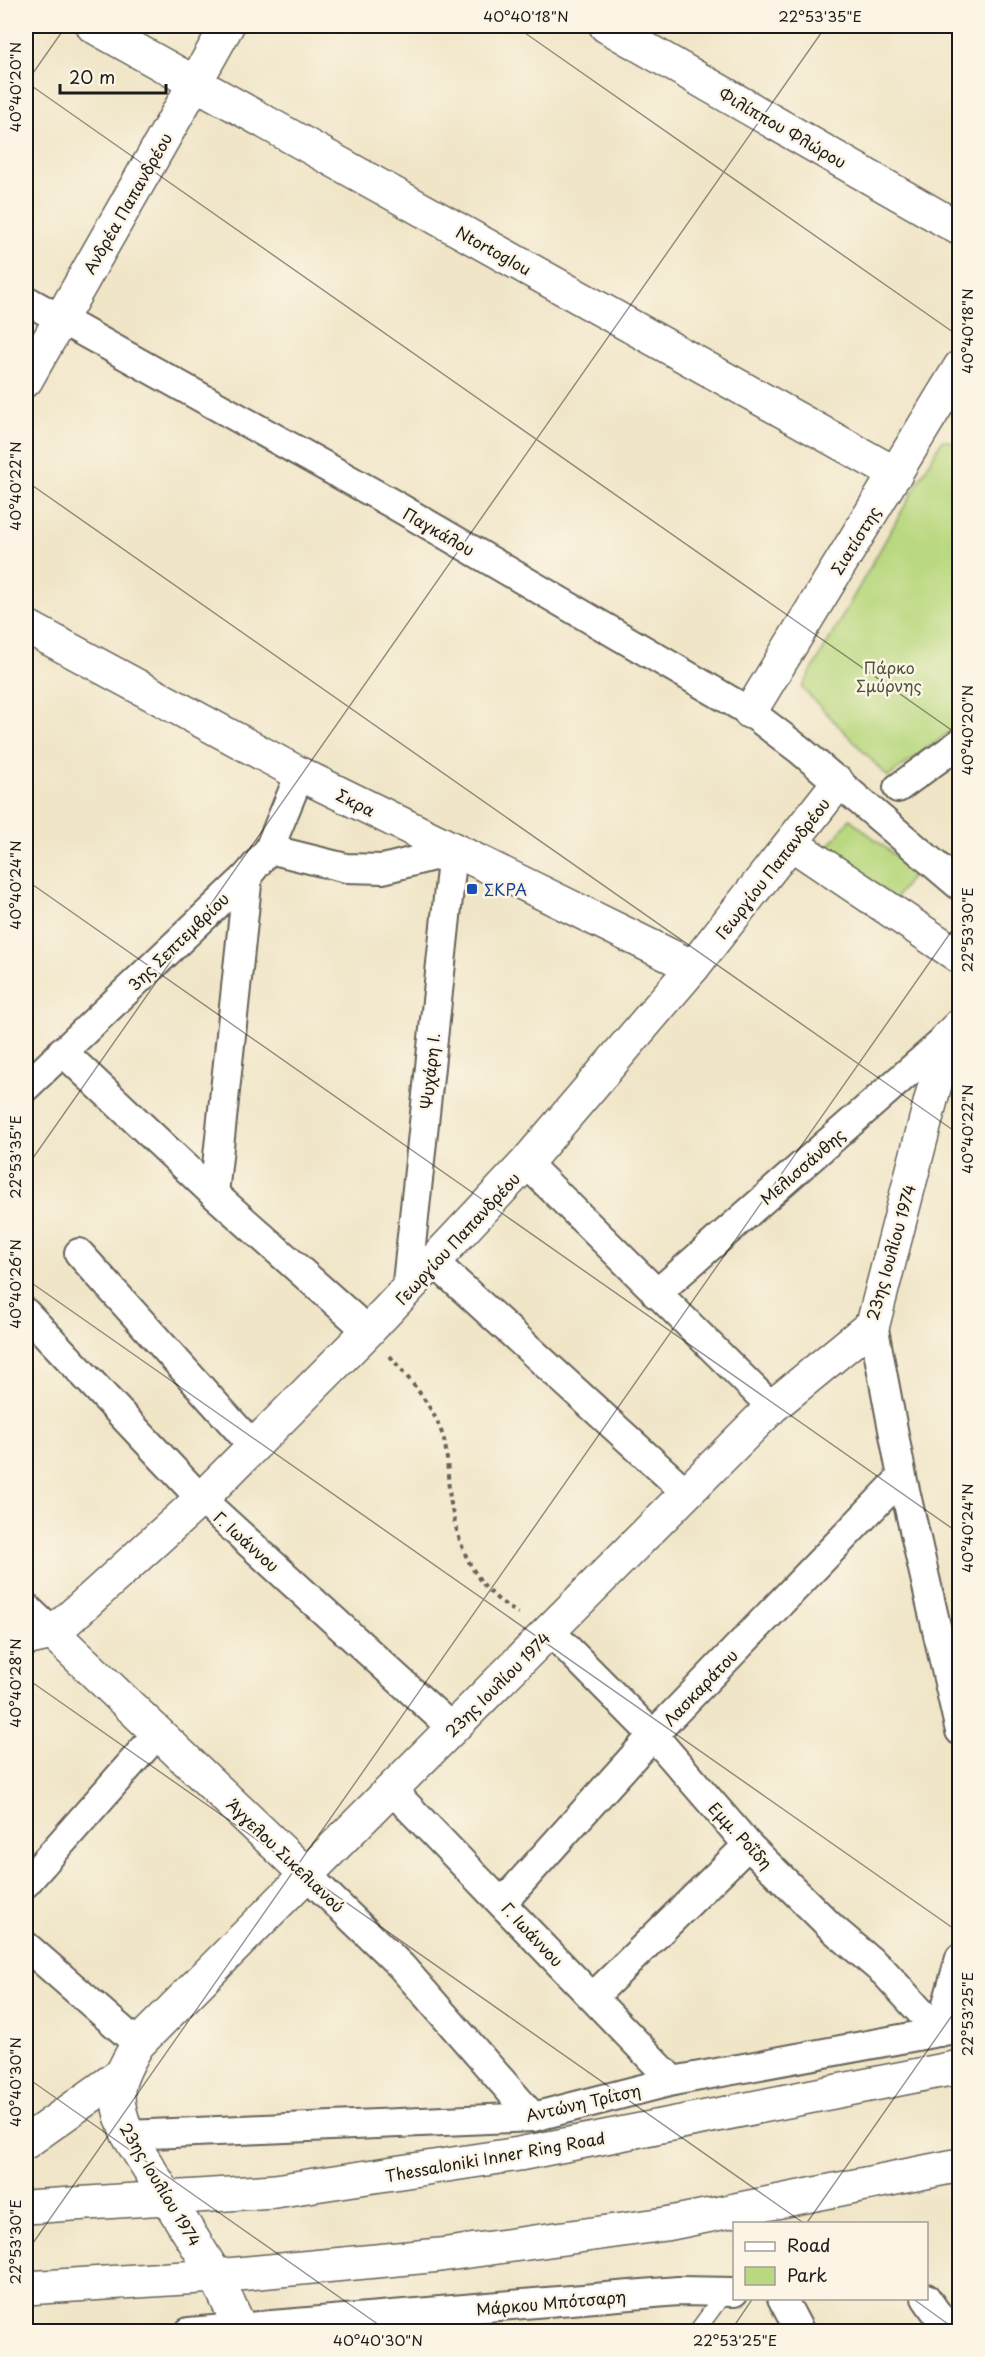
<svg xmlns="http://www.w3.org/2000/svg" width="985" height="2357" viewBox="0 0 985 2357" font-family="'Playpen Sans',sans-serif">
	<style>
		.green { fill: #b9d87f; stroke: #6a7a4e; stroke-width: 1.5 }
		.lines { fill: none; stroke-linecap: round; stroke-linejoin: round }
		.service-casing { stroke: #666258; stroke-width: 18 }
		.minor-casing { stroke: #666258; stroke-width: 32 }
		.tertiary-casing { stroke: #666258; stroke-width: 36 }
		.secondary-casing { stroke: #666258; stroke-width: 36 }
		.trunk-casing { stroke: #666258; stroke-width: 36 }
		.path { stroke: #666258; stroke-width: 4; stroke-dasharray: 4.5 4.5; stroke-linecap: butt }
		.service { stroke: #fff; stroke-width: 15 }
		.minor { stroke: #fff; stroke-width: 28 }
		.tertiary { stroke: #fff; stroke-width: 33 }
		.secondary { stroke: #fff; stroke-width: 33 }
		.trunk { stroke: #fff; stroke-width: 33 }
		.ticks { fill: none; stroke: #1c1c1c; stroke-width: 1.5; stroke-opacity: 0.45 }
		.transit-dot { fill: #1a4fb4; stroke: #fcf5e5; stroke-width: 2 }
		.labels { text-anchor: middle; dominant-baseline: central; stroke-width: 5; stroke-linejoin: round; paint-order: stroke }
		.street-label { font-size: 16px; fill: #1c1c1c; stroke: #fcf5e5 }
		.park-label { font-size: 16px; fill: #4b543a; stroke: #fcf5e5 }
		.transit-label { font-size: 16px; fill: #164399; stroke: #fcf5e5; text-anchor: start }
		.neatline { fill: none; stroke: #1c1c1c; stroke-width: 2 }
		.ticks-label { font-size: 15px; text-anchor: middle; fill: #1c1c1c }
	</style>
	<rect width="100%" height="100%" fill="#fcf5e5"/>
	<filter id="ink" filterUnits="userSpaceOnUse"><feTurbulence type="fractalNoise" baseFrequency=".0167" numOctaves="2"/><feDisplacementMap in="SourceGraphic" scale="12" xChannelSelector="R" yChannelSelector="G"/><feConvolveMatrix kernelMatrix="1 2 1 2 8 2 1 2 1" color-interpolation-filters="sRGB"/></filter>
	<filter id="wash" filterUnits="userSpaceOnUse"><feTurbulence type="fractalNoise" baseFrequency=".008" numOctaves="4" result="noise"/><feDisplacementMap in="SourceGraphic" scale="24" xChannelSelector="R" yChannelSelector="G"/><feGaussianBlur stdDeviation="1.35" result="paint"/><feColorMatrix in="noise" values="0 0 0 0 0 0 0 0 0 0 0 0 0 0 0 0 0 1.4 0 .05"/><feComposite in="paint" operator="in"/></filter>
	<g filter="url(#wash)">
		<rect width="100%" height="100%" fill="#f0e5c7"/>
		<g class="green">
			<polygon points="942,440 959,443 959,725 888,777 802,688"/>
			<polygon points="850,819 915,872 895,899 828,847"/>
		</g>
	</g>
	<g filter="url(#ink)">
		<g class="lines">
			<g class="service-casing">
				<polyline id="service" points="696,2332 726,2291"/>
			</g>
			<g class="minor-casing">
				<g id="minor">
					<polyline points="26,300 393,504 750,712 800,750 960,886"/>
					<polyline points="898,788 960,743"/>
					<polyline points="269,849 346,868 383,869 453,851 406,1292"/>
					<polyline points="62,1051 214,1194 368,1331"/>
					<polyline points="26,1087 248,875 269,849 300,774"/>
					<polyline points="526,1163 772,1407"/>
					<polyline points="214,1194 248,875"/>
					<polyline points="79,1253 253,1446"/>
					<polyline points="434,1262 688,1494"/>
					<polyline points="656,1294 947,1038"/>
					<polyline points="26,1313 201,1499 453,1729"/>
					<polyline points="873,1324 902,1477 960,1731"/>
					<polyline points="26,1607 53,1633"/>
					<polyline points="550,1631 653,1735 748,1845 832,1928 885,1973 939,2032"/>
					<polyline points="392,1790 673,2081"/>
					<polyline points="307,1875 401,1966 533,2117"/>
					<polyline points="26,1883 158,1733"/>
					<polyline points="503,1902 653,1735 902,1477"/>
					<polyline points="26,1946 138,2044"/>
					<polyline points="593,1997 748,1845"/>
					<polyline points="939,2032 960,1958"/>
					<polyline points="128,2135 533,2117 673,2081 960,2028"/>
					<polyline points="782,2298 800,2332"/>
					<polyline points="926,2298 950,2332"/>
					<polyline points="189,2332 678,2291 734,2292"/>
				</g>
			</g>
			<g class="tertiary-casing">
				<g id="tertiary">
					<polyline points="606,26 960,229"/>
					<polyline points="26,380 195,83 896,474"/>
					<polyline points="26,626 300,774 693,967"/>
					<polyline points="750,712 960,367"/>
					<polyline points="792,844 960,957"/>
					<polyline points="53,1633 307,1875"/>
					<polyline points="26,1639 53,1633 201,1499 368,1331 526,1163 693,967 838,783"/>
					<polyline points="26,2142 120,2075"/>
					<path d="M242 2332 216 2276 128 2135C111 2094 116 2081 138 2044L772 1407 873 1324 947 1038 960 1025"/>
				</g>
			</g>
			<g class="secondary-casing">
				<polyline id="secondary" points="93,26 195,83 227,26"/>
			</g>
			<g class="trunk-casing">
				<g id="trunk">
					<polyline points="26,2207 275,2191 519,2154 960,2067"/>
					<polyline points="26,2288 216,2276 440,2255 666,2224 960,2165"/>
				</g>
			</g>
			<path class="path" d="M390 1356C411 1382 435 1407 444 1440 449 1461 447 1484 451 1504 459 1550 476 1590 518 1613"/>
			<use href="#service" class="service"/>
			<use href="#minor" class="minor"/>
			<use href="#tertiary" class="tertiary"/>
			<use href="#secondary" class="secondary"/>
			<use href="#trunk" class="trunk"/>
		</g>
	</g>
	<path class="ticks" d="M515 26 960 337M26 82 960 736M26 83 66 26M26 481 960 1135M26 880 960 1534M26 1168 826 26M26 1279 960 1933M26 1678 805 2224M26 2077 389 2332M806 2224 960 2004M26 2253 960 919M912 2298 959 2332M730 2332 753 2298"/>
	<rect class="transit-dot" x="466" y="883" width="12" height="12" rx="3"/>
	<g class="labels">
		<g class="street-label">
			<text transform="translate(783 127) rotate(30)">Φιλίππου Φλώρου</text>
			<text transform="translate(127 203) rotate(-60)">Ανδρέα Παπανδρέου</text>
			<text transform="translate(494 250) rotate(29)">Ntortoglou</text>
			<text transform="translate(439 531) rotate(30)">Παγκάλου</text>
			<text transform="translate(855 540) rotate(-58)">Σιατίστης</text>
			<text transform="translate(356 802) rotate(27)">Σκρα</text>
			<text transform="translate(772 868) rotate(-52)">Γεωργίου Παπανδρέου</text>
			<text transform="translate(178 941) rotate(-44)">3ης Σεπτεμβρίου</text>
			<text transform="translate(429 1071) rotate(-84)">Ψυχάρη Ι.</text>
			<text transform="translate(802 1166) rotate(-41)">Μελισσάνθης</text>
			<text transform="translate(457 1238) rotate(-47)">Γεωργίου Παπανδρέου</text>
			<text transform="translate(890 1252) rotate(-74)">23ης Ιουλίου 1974</text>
			<text transform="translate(247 1541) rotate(42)">Γ. Ιωάννου</text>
			<text transform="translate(497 1684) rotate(-45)">23ης Ιουλίου 1974</text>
			<text transform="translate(700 1687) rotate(-46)">Λασκαράτου</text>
			<text transform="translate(741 1835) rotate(47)">Εμμ. Ροΐδη</text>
			<text transform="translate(286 1855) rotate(44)">Άγγελου Σικελιανού</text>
			<text transform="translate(533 1934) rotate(47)">Γ. Ιωάννου</text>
			<text transform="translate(583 2102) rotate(-13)">Αντώνη Τρίτση</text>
			<text transform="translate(495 2156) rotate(-10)">Thessaloniki Inner Ring Road</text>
			<text transform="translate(161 2184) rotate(59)">23ης Ιουλίου 1974</text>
			<text transform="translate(551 2302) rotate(-5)">Μάρκου Μπότσαρη</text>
		</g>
		<g class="park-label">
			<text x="889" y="667">Πάρκο<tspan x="889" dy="18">Σμύρνης</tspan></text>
		</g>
		<g class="transit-label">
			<text x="484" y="889">ΣΚΡΑ</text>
		</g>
	</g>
	<rect width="985" height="2357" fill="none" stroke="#fcf5e5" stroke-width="66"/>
	<rect x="733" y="2222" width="195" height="78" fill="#fcf5e5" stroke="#a29e95" stroke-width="1.5"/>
	<rect x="745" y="2242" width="30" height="9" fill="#ffffff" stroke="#a29e95" stroke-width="1.5"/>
	<text x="787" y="2252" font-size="18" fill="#1c1c1c">Road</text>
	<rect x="745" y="2267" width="30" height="18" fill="#b9d87f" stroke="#a29e95" stroke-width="1.5"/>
	<text x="787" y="2282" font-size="18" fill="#1c1c1c">Park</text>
	<path d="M60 84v9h106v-9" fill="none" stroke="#1c1c1c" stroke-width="3"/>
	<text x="69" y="84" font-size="18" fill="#1c1c1c" stroke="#fcf5e5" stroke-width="4.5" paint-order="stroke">20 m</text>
	<rect x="33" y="33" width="919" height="2291" class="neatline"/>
	<g class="ticks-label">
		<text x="526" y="22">40°40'18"N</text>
		<text x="820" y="22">22°53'35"E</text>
		<text transform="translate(16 87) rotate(-90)" y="5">40°40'20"N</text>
		<text transform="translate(968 331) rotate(-90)" y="5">40°40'18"N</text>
		<text transform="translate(16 486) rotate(-90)" y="5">40°40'22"N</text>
		<text transform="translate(968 730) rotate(-90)" y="5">40°40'20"N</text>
		<text transform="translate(16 885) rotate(-90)" y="5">40°40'24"N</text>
		<text transform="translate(968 930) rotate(-90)" y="5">22°53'30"E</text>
		<text transform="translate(968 1129) rotate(-90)" y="5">40°40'22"N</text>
		<text transform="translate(16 1157) rotate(-90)" y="5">22°53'35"E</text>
		<text transform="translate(16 1284) rotate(-90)" y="5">40°40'26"N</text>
		<text transform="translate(968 1528) rotate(-90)" y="5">40°40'24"N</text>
		<text transform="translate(16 1683) rotate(-90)" y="5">40°40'28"N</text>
		<text transform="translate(968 2014) rotate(-90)" y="5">22°53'25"E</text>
		<text transform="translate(16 2082) rotate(-90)" y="5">40°40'30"N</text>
		<text transform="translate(16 2242) rotate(-90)" y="5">22°53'30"E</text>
		<text x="378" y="2346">40°40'30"N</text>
		<text x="735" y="2346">22°53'25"E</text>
	</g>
</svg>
